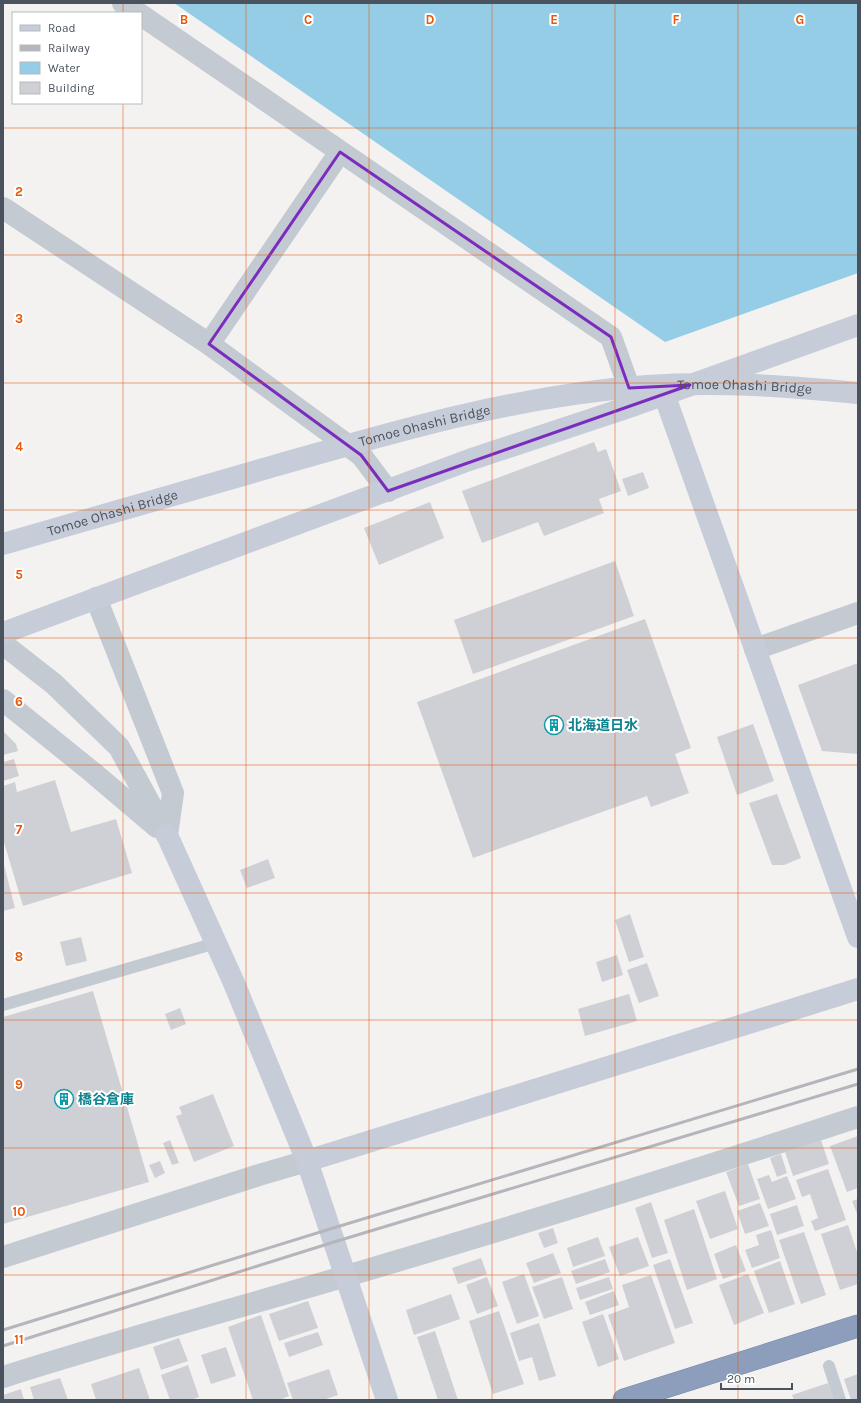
<svg xmlns="http://www.w3.org/2000/svg" width="861" height="1403" viewBox="0 0 861 1403" font-family="Karla,'Noto Sans JP',sans-serif">
	<style>
		.water { fill: #95cce6 }
		.building { fill: #cfd0d5 }
		.lines { fill: none; stroke-linecap: round; stroke-linejoin: round }
		.highway-casing { stroke: #7889a7; stroke-width: 23 }
		.lane { stroke: #c3cad1; stroke-width: 12 }
		.street { stroke: #c3cad1; stroke-width: 22 }
		.secondary { stroke: #c6ccd8; stroke-width: 22 }
		.highway { stroke: #8d9ebc; stroke-width: 22 }
		.rail { stroke: #b4b6bb; stroke-width: 3 }
		.secondary-bridge { stroke: #c6ccd8; stroke-width: 22 }
		.marked { fill: none; stroke: #7b2cbf; stroke-width: 3; stroke-linejoin: round }
		.grid { fill: none; stroke: #e8590c; stroke-width: 1; stroke-opacity: 0.55 }
		.labels { text-anchor: middle; dominant-baseline: central; stroke-width: 4; stroke-linejoin: round; paint-order: stroke }
		.street-label { font-size: 14px; fill: #4a525d; stroke: #fff }
		.culture-label { font-size: 14px; font-weight: bold; fill: #0d838f; stroke: #fff; text-anchor: start }
		.grid-label { font-size: 13px; text-anchor: middle; font-weight: bold; fill: #e8590c; stroke: #fff; stroke-width: 4; stroke-linejoin: round; paint-order: stroke }
	</style>
	<rect width="100%" height="100%" fill="#f3f2f1"/>
	<polygon class="water" points="174,3 858,3 858,273 665,342"/>
	<g class="building">
		<polygon points="594,442 598,452 606,449 621,491 599,499 604,513 544,536 538,522 482,543 462,491"/>
		<polygon points="643,472 649,488 628,496 622,479"/>
		<polygon points="430,502 444,538 379,565 364,528"/>
		<polygon points="615,561 634,616 473,674 454,620"/>
		<polygon points="645,619 691,748 675,754 689,793 651,807 647,796 473,858 417,702"/>
		<polygon points="858,663 858,754 822,751 798,685"/>
		<polygon points="753,724 774,781 737,795 717,737"/>
		<polygon points="3,731 16,744 18,751 3,755"/>
		<polygon points="14,759 19,776 3,781 3,762"/>
		<polygon points="55,780 71,832 116,819 132,873 23,906 3,839 3,786 15,782 17,792"/>
		<polygon points="777,794 801,858 784,865 772,865 749,803"/>
		<polygon points="268,859 275,878 247,888 240,870"/>
		<polygon points="3,861 15,908 3,911"/>
		<polygon points="630,914 644,957 629,962 615,920"/>
		<polygon points="81,937 87,961 66,966 60,942"/>
		<polygon points="617,955 623,975 602,982 596,962"/>
		<polygon points="647,963 659,996 639,1003 627,970"/>
		<polygon points="93,991 149,1182 3,1224 3,1017"/>
		<polygon points="629,994 637,1021 585,1036 578,1009"/>
		<polygon points="180,1008 186,1024 171,1030 165,1014"/>
		<polygon points="213,1094 234,1146 194,1162 176,1116 182,1114 179,1107"/>
		<polygon points="858,1137 858,1188 847,1192 830,1146 858,1136"/>
		<polygon points="170,1140 179,1163 172,1165 163,1143"/>
		<polygon points="821,1140 829,1164 793,1176 785,1152"/>
		<polygon points="781,1154 787,1173 777,1177 770,1158"/>
		<polygon points="160,1161 165,1173 155,1178 149,1165"/>
		<polygon points="748,1164 760,1199 739,1206 726,1172"/>
		<polygon points="828,1169 846,1220 815,1231 811,1221 818,1218 810,1194 802,1197 796,1180"/>
		<polygon points="769,1175 772,1182 787,1176 796,1199 768,1209 757,1179"/>
		<polygon points="725,1191 738,1229 710,1239 696,1201"/>
		<polygon points="858,1199 858,1216 852,1201"/>
		<polygon points="651,1202 668,1253 652,1258 635,1208"/>
		<polygon points="760,1203 769,1226 745,1234 737,1211"/>
		<polygon points="797,1205 804,1226 777,1235 770,1214"/>
		<polygon points="694,1209 717,1279 687,1290 664,1220"/>
		<polygon points="848,1225 858,1255 858,1284 840,1290 821,1234"/>
		<polygon points="553,1228 558,1243 544,1248 538,1233"/>
		<polygon points="771,1230 780,1258 752,1268 745,1250 759,1245 756,1235"/>
		<polygon points="804,1232 826,1295 801,1304 779,1240"/>
		<polygon points="598,1237 605,1256 573,1267 567,1248"/>
		<polygon points="638,1237 649,1266 620,1276 609,1247"/>
		<polygon points="736,1245 746,1271 723,1279 714,1254"/>
		<polygon points="553,1253 561,1273 534,1283 526,1263"/>
		<polygon points="481,1258 487,1274 458,1284 452,1268"/>
		<polygon points="605,1259 610,1272 576,1284 571,1271"/>
		<polygon points="670,1259 693,1323 675,1329 653,1265"/>
		<polygon points="780,1261 795,1304 769,1313 754,1271"/>
		<polygon points="524,1274 539,1316 517,1324 502,1282"/>
		<polygon points="748,1274 764,1313 734,1325 719,1285"/>
		<polygon points="651,1275 675,1343 624,1361 608,1315 629,1307 622,1285"/>
		<polygon points="487,1277 498,1306 477,1314 466,1285"/>
		<polygon points="562,1277 573,1309 544,1319 532,1287"/>
		<polygon points="609,1277 613,1289 580,1300 576,1288"/>
		<polygon points="614,1291 619,1305 590,1315 585,1302"/>
		<polygon points="451,1294 460,1319 414,1335 406,1310"/>
		<polygon points="308,1301 318,1328 279,1341 269,1314"/>
		<polygon points="499,1311 524,1384 493,1394 469,1321"/>
		<polygon points="603,1314 619,1359 598,1367 582,1322"/>
		<polygon points="261,1315 289,1396 279,1400 253,1400 228,1327"/>
		<polygon points="539,1323 556,1376 539,1381 532,1357 519,1361 510,1333"/>
		<polygon points="435,1331 458,1400 438,1400 417,1337"/>
		<polygon points="318,1332 323,1345 289,1357 284,1343"/>
		<polygon points="179,1338 188,1361 161,1370 153,1347"/>
		<polygon points="226,1347 236,1376 211,1384 201,1355"/>
		<polygon points="188,1365 199,1397 190,1400 170,1400 161,1375"/>
		<polygon points="139,1368 150,1400 96,1400 91,1384"/>
		<polygon points="329,1369 338,1395 323,1400 293,1400 287,1383"/>
		<polygon points="858,1374 858,1400 851,1400 844,1379"/>
		<polygon points="60,1378 68,1400 34,1400 30,1387"/>
		<polygon points="828,1383 834,1400 794,1400 792,1395"/>
		<polygon points="21,1389 24,1400 3,1400 3,1395"/>
	</g>
	<g class="lines">
		<g class="highway-casing">
			<polyline id="highway" points="624,1400 858,1326"/>
		</g>
		<g class="lane">
			<polyline points="3,1005 216,943"/>
			<polyline points="829,1366 840,1400"/>
		</g>
		<g class="street">
			<polyline points="123,3 138,13"/>
			<polyline points="141,15 611,337 635,404"/>
			<polyline points="3,208 209,344 361,455 388,491"/>
			<polyline points="209,344 340,152"/>
			<polyline points="96,598 173,793 167,835"/>
			<polyline points="3,644 54,684 119,747 167,835"/>
			<polyline points="755,649 858,613"/>
			<polyline points="3,700 91,771 157,827"/>
			<polyline points="3,1257 259,1175 307,1161"/>
			<path d="M3 1377C116 1341 230 1310 343 1277 516 1226 687 1173 858 1117"/>
		</g>
		<g class="secondary">
			<polyline points="664,394 858,937"/>
			<polyline points="3,633 469,460 635,405 858,325"/>
			<polyline points="167,835 234,983 307,1161 387,1400"/>
			<polyline points="307,1161 858,989"/>
		</g>
		<use href="#highway" class="highway"/>
		<g class="rail">
			<polyline points="3,1330 330,1229 858,1069"/>
			<polyline points="3,1346 334,1242 858,1084"/>
		</g>
		<path class="secondary-bridge" id="s1" d="M3 544C93 518 184 492 274 466 396 431 519 395 647 386 718 381 788 386 858 393"/>
	</g>
	<path class="marked" d="M340 152 611 337 629 388 690 385 388 491 361 455 209 344Z"/>
	<path class="grid" d="M123 3V13M246 3V1400M369 3V1400M492 3V1400M615 3V1400M738 3V1400M123 103V1400M3 128H858M3 255H858M3 383H858M3 510H858M3 638H858M3 765H858M3 893H858M3 1020H858M3 1148H858M3 1275H858"/>
	<defs>
		<g id="building-ring" transform="scale(1)"><circle r="9.5" fill="#fff" stroke="#0f9aa8" stroke-width="1.5"/><path d="M-4-6H4V6H1V3H-1V6H-4ZM-2.5-4.3h1.7v1.8h-1.7ZM.8-4.3h1.7v1.8H.8ZM-2.5-1h1.7V.8h-1.7ZM.8-1h1.7V.8H.8Z" fill="#0f9aa8"/></g>
	</defs>
	<g fill-rule="evenodd">
		<use href="#building-ring" x="554" y="725"/>
		<use href="#building-ring" x="64" y="1099"/>
	</g>
	<g class="labels">
		<g class="street-label">
			<text stroke="none"><textPath href="#s1" startOffset="762">Tomoe Ohashi Bridge</textPath></text>
			<text stroke="none"><textPath href="#s1" startOffset="438">Tomoe Ohashi Bridge</textPath></text>
			<text stroke="none"><textPath href="#s1" startOffset="114">Tomoe Ohashi Bridge</textPath></text>
		</g>
		<g class="culture-label">
			<text x="568" y="725">北海道日水</text>
			<text x="78" y="1099">橋谷倉庫</text>
		</g>
	</g>
	<g class="grid-label">
		<text x="184" y="24">B</text>
		<text x="308" y="24">C</text>
		<text x="430" y="24">D</text>
		<text x="554" y="24">E</text>
		<text x="676" y="24">F</text>
		<text x="800" y="24">G</text>
		<text x="19" y="196">2</text>
		<text x="19" y="323">3</text>
		<text x="19" y="451">4</text>
		<text x="19" y="579">5</text>
		<text x="19" y="706">6</text>
		<text x="19" y="834">7</text>
		<text x="19" y="961">8</text>
		<text x="19" y="1089">9</text>
		<text x="19" y="1216">10</text>
		<text x="19" y="1344">11</text>
	</g>
	<rect width="861" height="1403" fill="none" stroke="#4a525d" stroke-width="8"/>
	<rect x="12" y="12" width="130" height="92" fill="#ffffff" stroke="#b7babe"/>
	<rect x="20" y="25" width="20" height="6" fill="#c6ccd8" stroke="#b7babe"/>
	<text x="48" y="32" font-size="12" fill="#4a525d">Road</text>
	<rect x="20" y="45" width="20" height="6" fill="#b4b6bb" stroke="#b7babe"/>
	<text x="48" y="52" font-size="12" fill="#4a525d">Railway</text>
	<rect x="20" y="62" width="20" height="12" fill="#95cce6" stroke="#b7babe"/>
	<text x="48" y="72" font-size="12" fill="#4a525d">Water</text>
	<rect x="20" y="82" width="20" height="12" fill="#cfd0d5" stroke="#b7babe"/>
	<text x="48" y="92" font-size="12" fill="#4a525d">Building</text>
	<path d="M721 1383v6h71v-6" fill="none" stroke="#4a525d" stroke-width="2"/>
	<text x="727" y="1383" font-size="12" fill="#4a525d" stroke="#ffffff" stroke-width="3" paint-order="stroke">20 m</text>
</svg>
